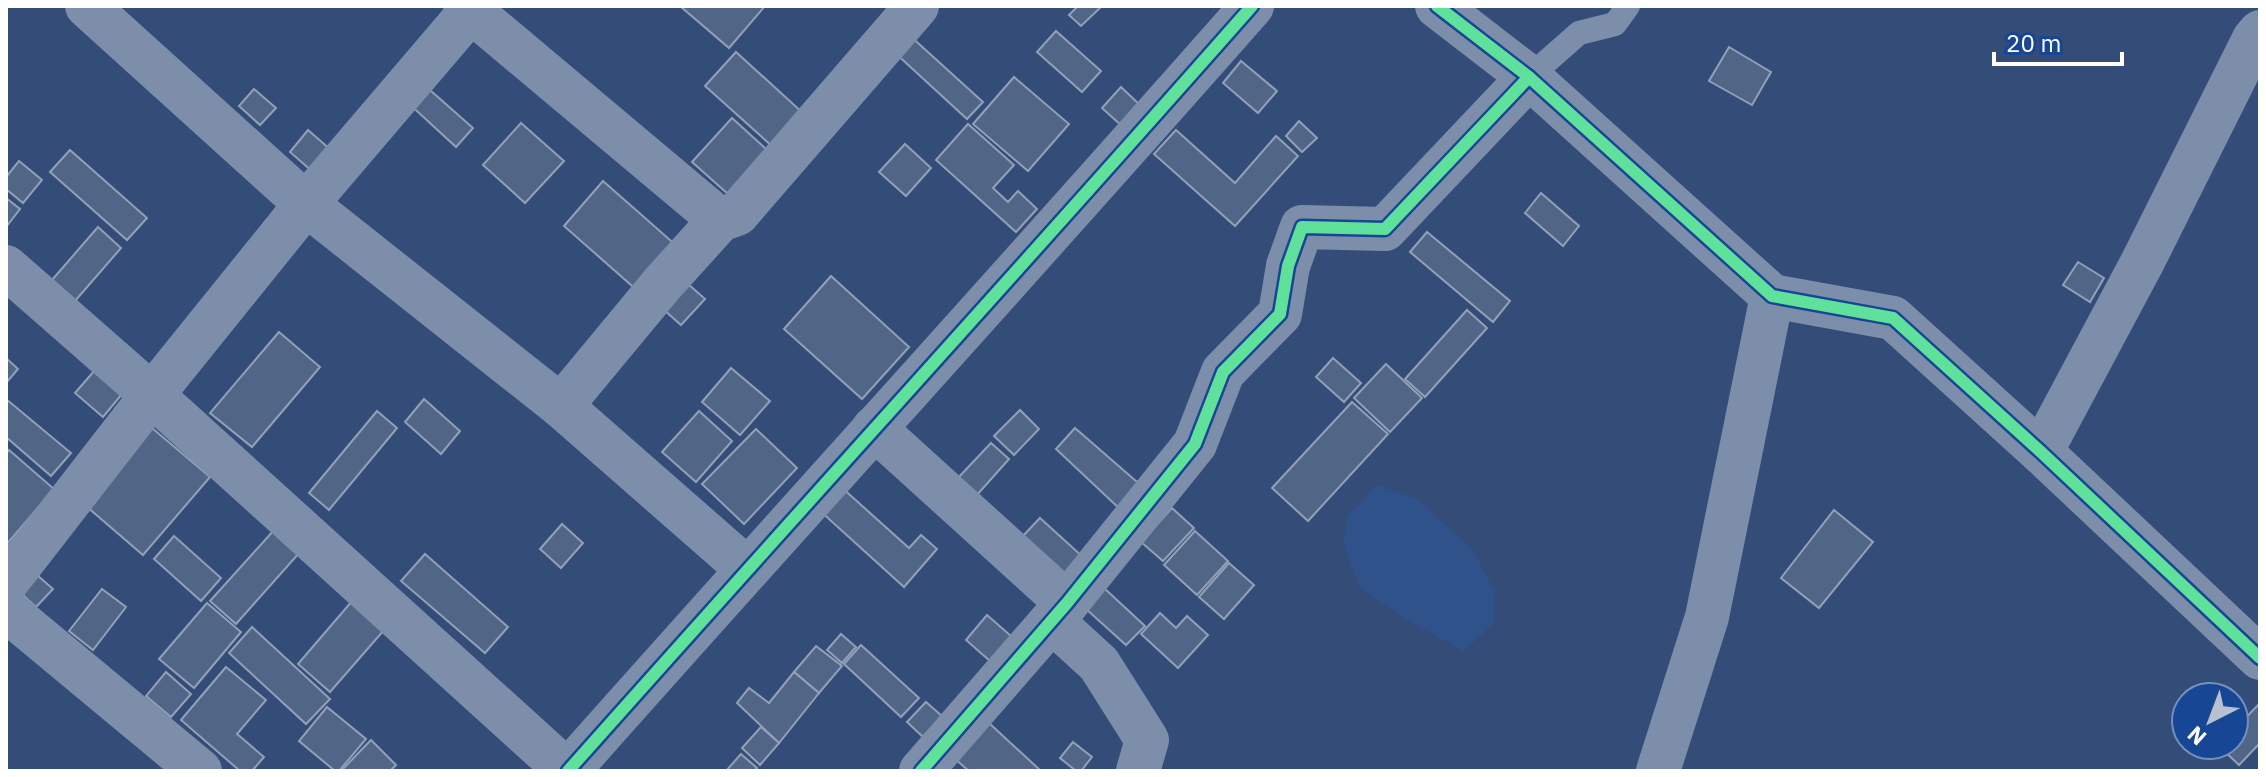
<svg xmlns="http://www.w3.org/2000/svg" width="2266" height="777" viewBox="0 0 2266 777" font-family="'IBM Plex Sans',sans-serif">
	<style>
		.water { fill: #30528b }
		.building { fill: #516587; stroke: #92a0b8; stroke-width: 2 }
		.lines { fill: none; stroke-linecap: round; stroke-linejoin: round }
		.service { stroke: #7d8eab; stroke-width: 24 }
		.minor { stroke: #7d8eab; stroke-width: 44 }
		.cycleway-casing { stroke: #174695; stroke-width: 17 }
		.cycleway { stroke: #60e19b; stroke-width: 12 }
	</style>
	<rect width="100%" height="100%" fill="#344d78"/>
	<polygon class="water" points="1377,485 1418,500 1472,549 1495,592 1494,623 1464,651 1411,622 1360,588 1343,542 1348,516"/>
	<g class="building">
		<polygon points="680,6 765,6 729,48"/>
		<polygon points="1078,6 1097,6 1100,8 1081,26 1069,15"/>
		<polygon points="1056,31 1101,71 1082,92 1037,52"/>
		<polygon points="908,34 983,102 967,119 893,51"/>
		<polygon points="1729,47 1771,72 1752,105 1709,81"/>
		<polygon points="736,52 804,114 773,147 705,86"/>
		<polygon points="1241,61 1277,91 1258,113 1223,83"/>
		<polygon points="1014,77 1069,124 1028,171 973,124"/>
		<polygon points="422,83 473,128 456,147 406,101"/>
		<polygon points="1121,87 1141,106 1122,126 1102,108"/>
		<polygon points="254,89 276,108 260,125 239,106"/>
		<polygon points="732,118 776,158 737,202 692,162"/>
		<polygon points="1299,121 1317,138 1302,152 1286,136"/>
		<polygon points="521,123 564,161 525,203 483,165"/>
		<polygon points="968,124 1014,165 993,188 1008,202 1018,191 1037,209 1016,232 936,160"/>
		<polygon points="308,130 331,150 313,172 290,152"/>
		<polygon points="1176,130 1235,183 1276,136 1298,156 1235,226 1154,154"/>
		<polygon points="905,144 931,168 906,196 879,172"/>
		<polygon points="70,150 147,218 127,240 50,172"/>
		<polygon points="19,161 42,180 23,203 6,189 6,177"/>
		<polygon points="603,181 678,247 639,292 564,226"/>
		<polygon points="1541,193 1579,226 1563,246 1525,213"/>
		<polygon points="6,198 20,209 6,227"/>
		<polygon points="98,227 121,248 75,301 52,280"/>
		<polygon points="1427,232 1510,301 1493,322 1410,252"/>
		<polygon points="2078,262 2104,278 2090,302 2063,285"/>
		<polygon points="679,276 705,299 681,325 655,302"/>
		<polygon points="831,276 909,347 862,399 784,329"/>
		<polygon points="1467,310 1487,328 1425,397 1405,379"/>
		<polygon points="279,332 320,367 252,447 210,413"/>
		<polygon points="6,358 18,369 6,383"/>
		<polygon points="1333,358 1361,383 1344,402 1316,377"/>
		<polygon points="1386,364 1422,398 1390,432 1354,398"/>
		<polygon points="731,368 770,401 740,435 702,402"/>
		<polygon points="95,370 122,394 103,417 75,393"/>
		<polygon points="6,399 71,453 51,476 6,437"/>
		<polygon points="424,399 460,431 441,454 405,422"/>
		<polygon points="1352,402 1388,434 1308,521 1272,488"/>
		<polygon points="1020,410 1039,429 1014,455 994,436"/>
		<polygon points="377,411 397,428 329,510 309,493"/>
		<polygon points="699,411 732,441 696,482 662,452"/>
		<polygon points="152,428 210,477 143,555 86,506"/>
		<polygon points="1075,428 1144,488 1122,511 1056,449"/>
		<polygon points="756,429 797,468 744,524 702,484"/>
		<polygon points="991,443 1009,459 976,496 957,479"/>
		<polygon points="9,450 54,489 6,545 6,454"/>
		<polygon points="840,486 909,548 921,535 937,549 904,587 819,510"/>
		<polygon points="1172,508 1194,528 1163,561 1141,542"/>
		<polygon points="1834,510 1873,542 1819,608 1781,578"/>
		<polygon points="1040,518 1083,557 1066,577 1021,538"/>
		<polygon points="562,524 583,543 561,568 540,549"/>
		<polygon points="275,529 300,552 236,624 210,601"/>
		<polygon points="1195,531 1228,561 1197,595 1164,565"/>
		<polygon points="174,536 221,578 201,601 154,559"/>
		<polygon points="425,554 508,627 485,653 401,581"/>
		<polygon points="1229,563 1254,585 1224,619 1199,597"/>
		<polygon points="29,568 53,589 36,607 13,586"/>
		<polygon points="1104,588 1145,626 1126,645 1086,609"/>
		<polygon points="102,589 126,607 93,650 69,631"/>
		<polygon points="359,593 391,622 330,692 298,664"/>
		<polygon points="207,603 241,632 194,688 159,659"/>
		<polygon points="1160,613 1176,628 1187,616 1208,635 1178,668 1141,634"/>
		<polygon points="987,615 1011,636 990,661 966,640"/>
		<polygon points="252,627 330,699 306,724 229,653"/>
		<polygon points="841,634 856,647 842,663 827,650"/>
		<polygon points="861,645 919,698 901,717 844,664"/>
		<polygon points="816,646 842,666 819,693 794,672"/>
		<polygon points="226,667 266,700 237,734 264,757 252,771 240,771 181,720"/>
		<polygon points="166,672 191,694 171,717 146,696"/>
		<polygon points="794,672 819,693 779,743 737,703 749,688 769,703"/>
		<polygon points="926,702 942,716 923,737 907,722"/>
		<polygon points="2260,703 2260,743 2239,765 2219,746 2234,745 2234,730"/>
		<polygon points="327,707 366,739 339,771 335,771 299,741"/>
		<polygon points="989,723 1041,771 969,771 955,759"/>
		<polygon points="761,727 779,743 760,765 742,748"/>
		<polygon points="371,740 396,765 390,771 341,771"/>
		<polygon points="1073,742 1092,757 1081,771 1076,771 1060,758"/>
		<polygon points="741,754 757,768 754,771 726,771"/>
	</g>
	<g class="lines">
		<polyline class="service" points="1529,77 1579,33 1615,24 1628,6"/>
		<g class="minor">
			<polyline points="87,6 306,204 561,406 747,569"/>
			<polyline points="465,6 720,220"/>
			<polyline points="1437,6 1529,77 1772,296 1893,318 2041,452 2260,658"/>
			<polyline points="6,267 152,395 567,771"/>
			<polyline points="561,406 663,283 720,220 737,214 917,6"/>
			<polyline points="874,428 1067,603"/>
			<polyline points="2041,452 2142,263 2254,39 2260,32"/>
			<polyline points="6,583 152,395 306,204 475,6"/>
			<polyline points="6,610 200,771"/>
			<polyline points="1052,621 1099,664 1147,740 1138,771"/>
			<path d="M568 771C795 515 1026 263 1252 6"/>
			<polyline points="921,771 1067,603 1195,444 1223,372 1280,314 1288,266 1302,227 1385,229 1529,77"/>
			<polyline points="1658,771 1707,617 1772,296"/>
		</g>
		<g class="cycleway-casing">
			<g id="cycleway">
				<polyline points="1437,6 1529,77 1772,296 1893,318 2041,452 2260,658"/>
				<path d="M568 771C795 515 1026 263 1252 6"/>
				<polyline points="921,771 1067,603 1195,444 1223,372 1280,314 1288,266 1302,227 1385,229 1529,77"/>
			</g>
		</g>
		<use href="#cycleway" class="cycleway"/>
	</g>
	<rect width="2266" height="777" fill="none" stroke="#ffffff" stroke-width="16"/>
	<g transform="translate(2210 721) rotate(222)"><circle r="38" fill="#174695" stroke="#7490bf" stroke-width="2"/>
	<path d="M0-6L14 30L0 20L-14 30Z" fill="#b8c1d0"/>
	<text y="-12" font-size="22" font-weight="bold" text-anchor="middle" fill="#ffffff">N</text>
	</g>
	<path d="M1994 52v12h128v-12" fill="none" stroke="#ffffff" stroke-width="4"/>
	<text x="2006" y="52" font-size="24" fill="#ffffff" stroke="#174695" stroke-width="6" paint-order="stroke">20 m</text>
</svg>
